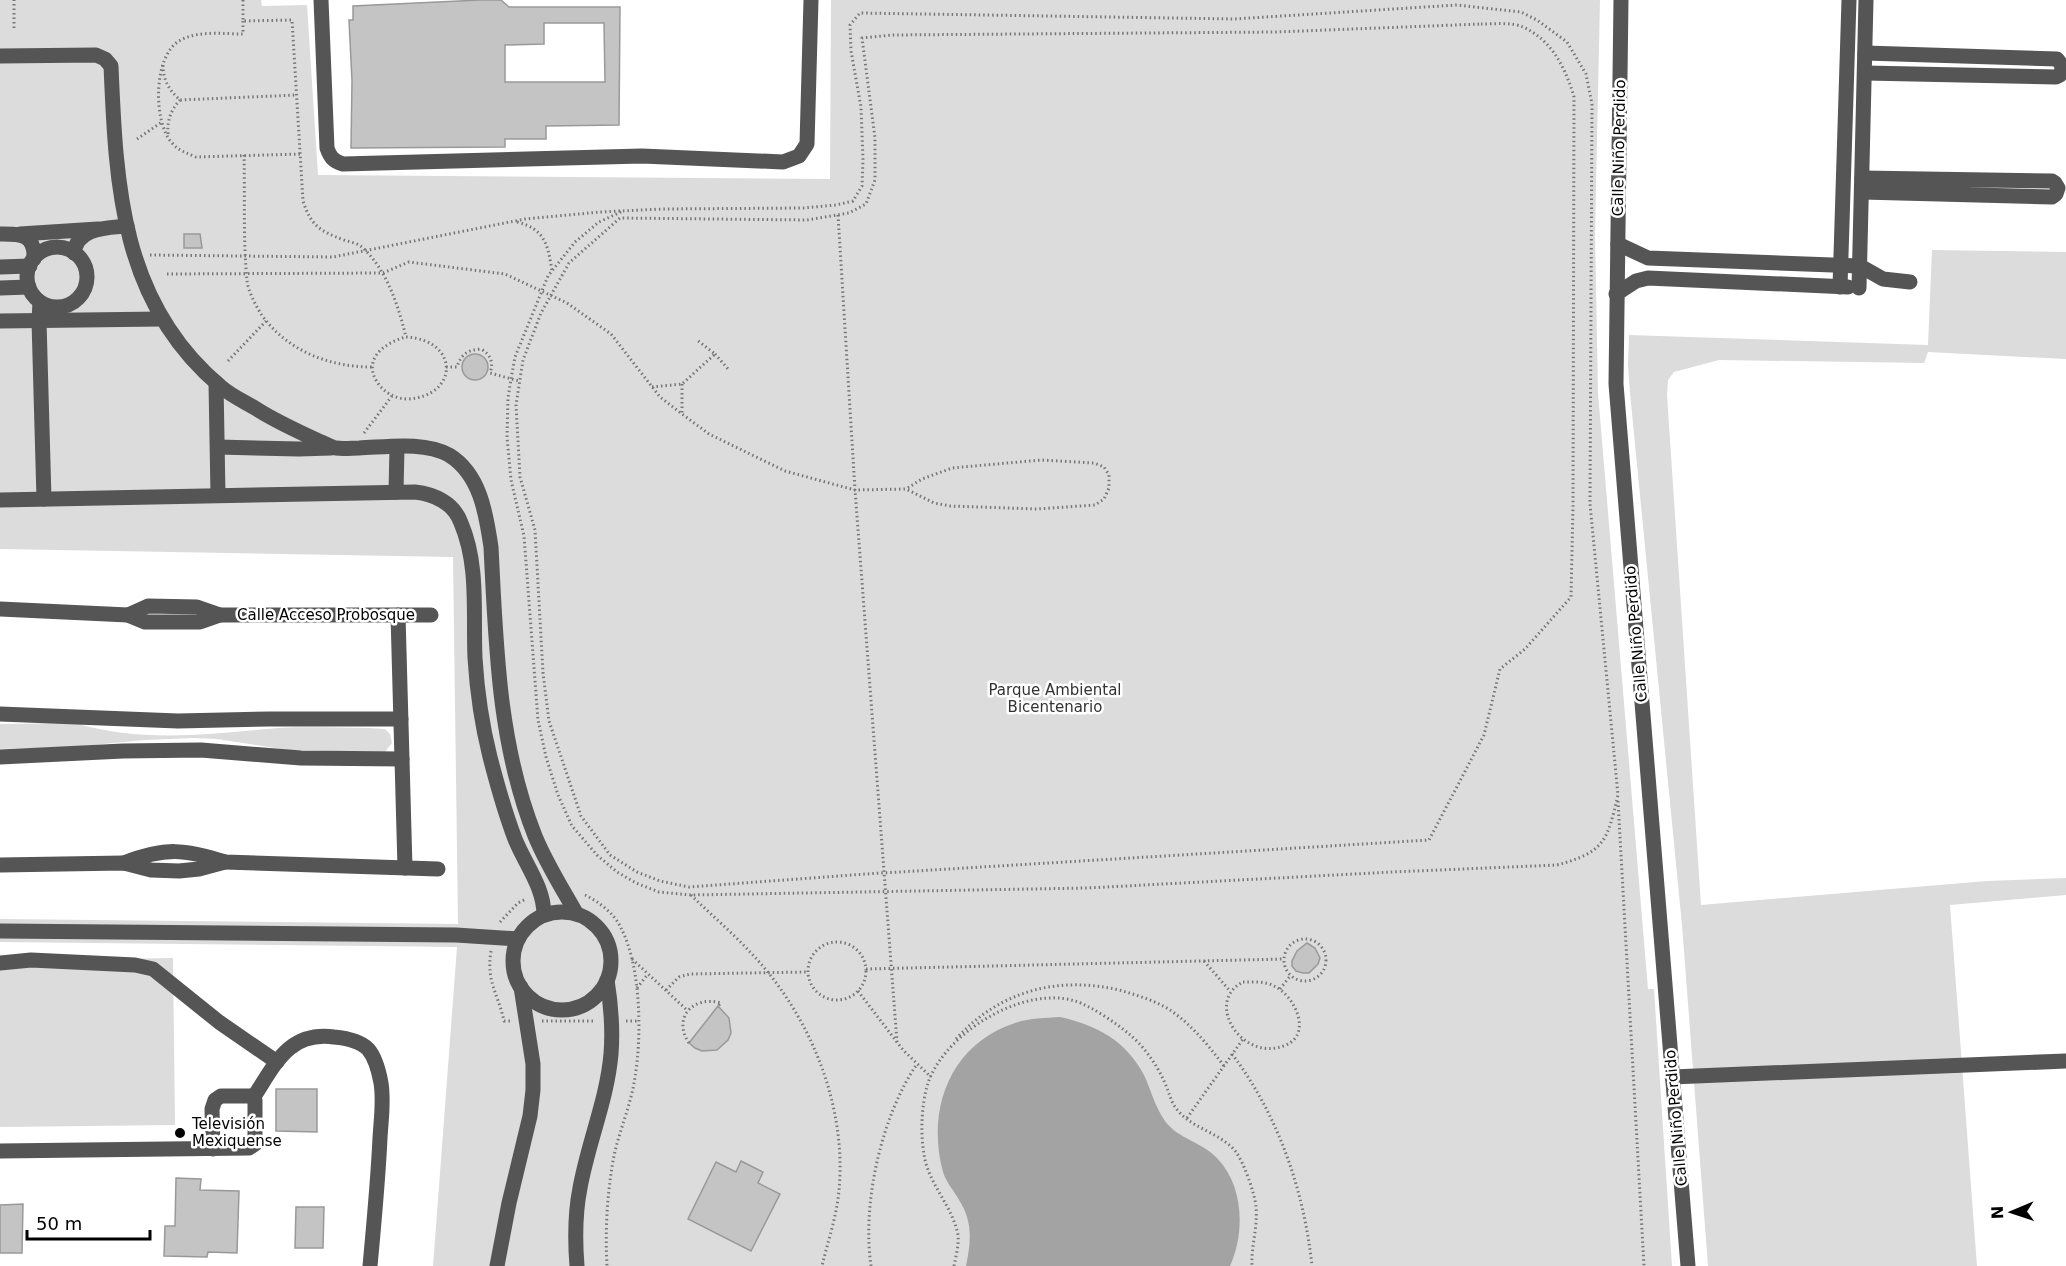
<svg xmlns="http://www.w3.org/2000/svg" width="2066" height="1266" viewBox="0 0 2066 1266" font-family="'DejaVu Sans',sans-serif">
	<style>
		.green { fill: #dcdcdc }
		.water { fill: #a3a3a3 }
		.building { fill: #c4c4c4; stroke: #999; stroke-width: 1.5; fill-rule: evenodd }
		.lines { fill: none; stroke-linecap: round; stroke-linejoin: round }
		.path { stroke: #777; stroke-width: 3; stroke-dasharray: 1.5 3; stroke-linecap: butt }
		.minor { stroke: #555; stroke-width: 15 }
		.poi-dot { fill: #000; stroke: #fff; stroke-width: 2 }
		.labels { text-anchor: middle; dominant-baseline: central; stroke-width: 5; stroke-linejoin: round; paint-order: stroke }
		.street-label { font-size: 15px; fill: #000; stroke: #fff }
		.park-label { font-size: 15px; fill: #333; stroke: #fff }
		.poi-label { font-size: 15px; fill: #000; stroke: #fff; text-anchor: start }
	</style>
	<rect width="100%" height="100%" fill="#fff"/>
	<g class="green">
		<polygon points="0,0 261,0 262,6 307,5 318,175 830,179 831,0 1600,0 1595,234 1598,393 1648,989 1654,989 1672,1266 433,1266 457,947 0,942 0,919 458,924 453,557 0,549"/>
		<polygon points="1932,250 2066,252 2066,359 1928,352 1924,363 1719,360 1674,372 1668,380 1667,395 1701,905 1987,881 2066,878 2066,895 1950,905 1977,1266 1708,1266 1682,925 1630,393 1628,365 1629,335 1928,345"/>
		<path d="M75 723C137 742 204 735 267 729 300 726 335 728 368 728L385 729 390 734 392 743 385 752 288 750 217 739 193 738 145 740 72 747 0 749V724Z"/>
		<polygon points="173,958 175,1125 0,1127 0,961"/>
	</g>
	<path class="water" d="M1060 1017C1097 1025 1126 1041 1144 1075 1151 1090 1155 1107 1165 1121 1178 1139 1202 1142 1217 1158 1244 1186 1245 1233 1230 1266H966C971 1242 973 1221 959 1200 954 1191 946 1182 943 1172 926 1110 950 1044 1015 1023 1029 1018 1046 1018 1060 1017Z"/>
	<g class="building">
		<path d="M480 0H501L509 7H620L619 125 546 126V139H505V147L351 148 352 81 349 20H353V6ZM544 23H604L605 82H505V45L544 44Z"/>
		<polygon points="184,234 200,234 202,248 184,248"/>
		<circle cx="475" cy="367" r="13"/>
		<polygon points="1307,943 1315,948 1320,958 1318,964 1309,973 1303,973 1296,971 1292,966 1292,961 1297,951"/>
		<polygon points="718,1006 729,1018 731,1033 728,1040 717,1050 702,1051 695,1048 689,1043"/>
		<polygon points="276,1089 317,1089 317,1132 276,1131"/>
		<polygon points="741,1161 763,1172 758,1183 780,1194 751,1251 688,1219 716,1162 736,1172"/>
		<polygon points="176,1178 201,1179 200,1190 239,1191 237,1253 208,1252 207,1257 164,1256 165,1226 175,1226"/>
		<polygon points="23,1204 22,1253 0,1253 0,1205"/>
		<polygon points="296,1207 324,1207 323,1248 295,1248"/>
	</g>
	<g class="lines">
		<g class="path">
			<path d="M243 0V21L292 20 303 201C311 226 320 231 344 240 350 242 357 243 362 247 387 270 398 305 406 337"/>
			<path d="M243 21V34C224 34 197 30 179 41 153 57 153 122 172 143 179 151 187 153 196 157L300 154"/>
			<path d="M1481 24C1494 24 1512 22 1523 27 1552 40 1566 69 1574 97L1573 506 1571 597 1525 649 1500 669 1484 735 1429 840 866 874 689 887 660 881 637 872 610 855 581 816 549 721 543 673 535 530 520 477 516 405 523 360 541 313 569 263 620 218 807 220 849 213 866 204 875 180V138L862 38 892 35 1276 32Z"/>
			<polyline points="14,28 14,0"/>
			<path d="M163 65C163 80 169 90 180 100L297 95"/>
			<path d="M168 134C167 120 171 110 180 100"/>
			<polyline points="137,139 162,122"/>
			<path d="M244 155C245 195 243 241 247 280 248 291 255 304 261 314 286 350 328 367 372 367"/>
			<polyline points="838,215 855,490 897,1042"/>
			<path d="M517 222C545 229 548 245 552 271"/>
			<path d="M150 255 333 257 525 219 600 212 663 209 803 208 836 205 853 201 862 186 863 160 861 107 851 51 850 25 860 13 1234 19 1457 5 1521 12 1537 20 1567 42 1586 74 1592 104 1590 504 1618 795C1607 841 1605 852 1557 865L1392 872 1087 888 691 895 659 892 636 883 617 872 597 855 572 826 558 795 546 757 538 720 524 536 511 480 507 437 508 398 511 379 515 357 548 276 575 242 599 222 623 211"/>
			<polyline points="167,274 383,273 409,262 505,274 567,303 611,334 660,397 682,414 709,434 785,471 855,490 906,489 934,503 950,506 1037,509 1095,505 1104,499 1109,488 1109,475 1104,467 1094,463 1041,460 952,468 922,479 906,489"/>
			<path d="M406 337C460 340 459 396 408 399 397 399 387 394 380 386 360 361 383 343 406 337Z"/>
			<polyline points="715,354 729,370"/>
			<polyline points="228,361 266,321"/>
			<path d="M446 367H457C461 354 468 350 481 349 490 354 494 362 490 373L519 381"/>
			<polyline points="682,384 682,414"/>
			<polyline points="652,387 682,384 715,354 697,340"/>
			<polyline points="364,433 392,396"/>
			<polyline points="1618,801 1644,1266"/>
			<path d="M585 895C599 902 614 913 621 928 641 966 642 1036 635 1077 631 1106 618 1133 613 1161 607 1196 605 1231 607 1266"/>
			<path d="M691 895C710 914 732 932 750 952 809 1013 847 1104 839 1190 837 1215 828 1241 822 1266"/>
			<polyline points="500,922 518,903 526,899"/>
			<circle cx="1305" cy="960" r="21"/>
			<circle cx="837" cy="971" r="29"/>
			<path d="M491 951C486 982 498 993 504 1021H511"/>
			<polyline points="632,959 688,1011"/>
			<polyline points="1204,961 1230,991"/>
			<polyline points="866,969 1284,959"/>
			<path d="M1243 982C1253 982 1265 981 1274 986 1294 995 1313 1033 1286 1045 1243 1064 1203 1002 1243 982Z"/>
			<polyline points="637,988 648,974"/>
			<polyline points="1280,989 1291,975"/>
			<polyline points="666,990 679,977 690,974 807,972"/>
			<polyline points="858,991 903,1050 931,1077"/>
			<polyline points="542,1021 595,1021"/>
			<polyline points="626,1021 639,1021"/>
			<path d="M956 1039C1000 990 1060 975 1123 991 1139 996 1156 1001 1170 1010 1192 1025 1208 1045 1224 1066"/>
			<path d="M689 1043C672 1018 693 995 721 1003L718 1006"/>
			<path d="M1232 1054C1278 1115 1304 1190 1312 1266"/>
			<polyline points="1187,1118 1243,1039"/>
			<path d="M871 1266C862 1203 881 1117 917 1064"/>
			<path d="M954 1266C956 1256 959 1245 958 1235 953 1208 931 1186 925 1160 920 1136 921 1106 928 1083 945 1033 1023 985 1075 1001 1091 1006 1116 1023 1129 1034 1143 1045 1157 1065 1164 1081 1170 1093 1170 1103 1180 1113 1195 1129 1222 1134 1236 1152 1244 1163 1255 1194 1256 1207 1258 1227 1251 1246 1252 1266"/>
		</g>
		<g class="minor">
			<path d="M321 0 327 148C330 157 333 161 343 164L642 156 783 162 799 156 807 144 811 0"/>
			<polyline points="1621,0 1616,384 1688,1266"/>
			<path d="M0 56 96 55 105 59 111 66C116 186 121 303 220 386 230 395 243 401 255 408 275 421 297 431 319 441 325 443 331 447 336 448 343 449 352 448 359 448 387 447 424 441 449 455 480 474 486 513 491 547 496 645 498 743 535 836 546 863 562 888 576 913"/>
			<polyline points="1865,73 2056,77 2060,75 2063,67 2057,59 1865,53"/>
			<polyline points="1862,192 2052,197 2056,194 2058,188 2055,183 2052,181 1862,178"/>
			<path d="M0 234C20 234 35 233 34 259"/>
			<polyline points="20,234 98,229"/>
			<polyline points="1618,244 1648,258 1860,266 1883,279 1910,282"/>
			<circle cx="57" cy="277" r="30"/>
			<path d="M74 253C77 227 107 228 127 226"/>
			<polyline points="0,267 30,266"/>
			<polyline points="1840,287 1849,0"/>
			<polyline points="0,288 29,287"/>
			<polyline points="1859,288 1866,0"/>
			<polyline points="1616,294 1636,281 1648,278 1848,287"/>
			<polyline points="40,302 39,321 44,499"/>
			<polyline points="0,321 162,319"/>
			<polyline points="216,383 218,495"/>
			<polyline points="218,447 299,449 331,448"/>
			<polyline points="396,492 397,447"/>
			<path d="M0 500 415 492C434 494 454 503 461 523 479 565 473 613 475 658 477 691 482 725 490 757 497 784 505 813 515 839 525 864 544 887 544 915"/>
			<polyline points="0,609 128,615 145,622 200,622 220,615"/>
			<polyline points="128,615 148,606 197,607 220,615 431,615"/>
			<polyline points="398,615 405,868"/>
			<polyline points="0,714 178,721 269,719 401,719"/>
			<polyline points="0,757 123,751 201,750 301,758 402,759"/>
			<path d="M124 863C165 847 185 849 225 862L438 869"/>
			<polyline points="0,865 124,863 151,870 179,871 199,869 225,862"/>
			<circle cx="562" cy="961" r="49"/>
			<polyline points="0,931 456,935 518,939"/>
			<polyline points="0,963 31,960 135,965 153,969 219,1022 277,1062"/>
			<polyline points="1672,1077 2066,1061"/>
			<path d="M253 1098C275 1065 288 1031 334 1037 345 1038 360 1041 368 1049 375 1057 379 1072 381 1083 384 1101 381 1120 380 1138 378 1181 374 1223 370 1266"/>
			<polyline points="0,1151 249,1148 255,1144 255,1100 251,1096 221,1096 215,1100 212,1109 213,1149"/>
			<polyline points="497,1266 509,1203 530,1116 533,1090 533,1064 521,987"/>
			<path d="M577 1266C575 1241 575 1213 580 1188 588 1143 607 1100 611 1054 613 1029 611 1005 607 980"/>
		</g>
	</g>
	<circle class="poi-dot" cx="180" cy="1133" r="6"/>
	<g class="labels">
		<g class="street-label">
			<text transform="translate(1619 148) rotate(-89)">Calle Niño Perdido</text>
			<text x="326" y="615">Calle Acceso Probosque</text>
			<text transform="translate(1636 634) rotate(-95)">Calle Niño Perdido</text>
			<text transform="translate(1676 1118) rotate(-95)">Calle Niño Perdido</text>
		</g>
		<g class="park-label">
			<text x="1055" y="690">Parque Ambiental<tspan x="1055" dy="17">Bicentenario</tspan></text>
		</g>
		<g class="poi-label">
			<text x="192" y="1124">Televisión<tspan x="192" dy="17">Mexiquense</tspan></text>
		</g>
	</g>
	<g transform="translate(2012 1212) rotate(268)" stroke="#ffffff" stroke-width="4.5" paint-order="stroke">
	<path d="M0-4.5L10 22L0 15L-10 22Z" fill="#000000"/>
	<text y="-9" font-size="16" font-weight="bold" text-anchor="middle" fill="#000000">N</text>
	</g>
	<path d="M27 1230v9h123v-9" fill="none" stroke="#000000" stroke-width="3"/>
	<text x="36" y="1230" font-size="18" fill="#000000" stroke="#ffffff" stroke-width="4.5" paint-order="stroke">50 m</text>
</svg>
